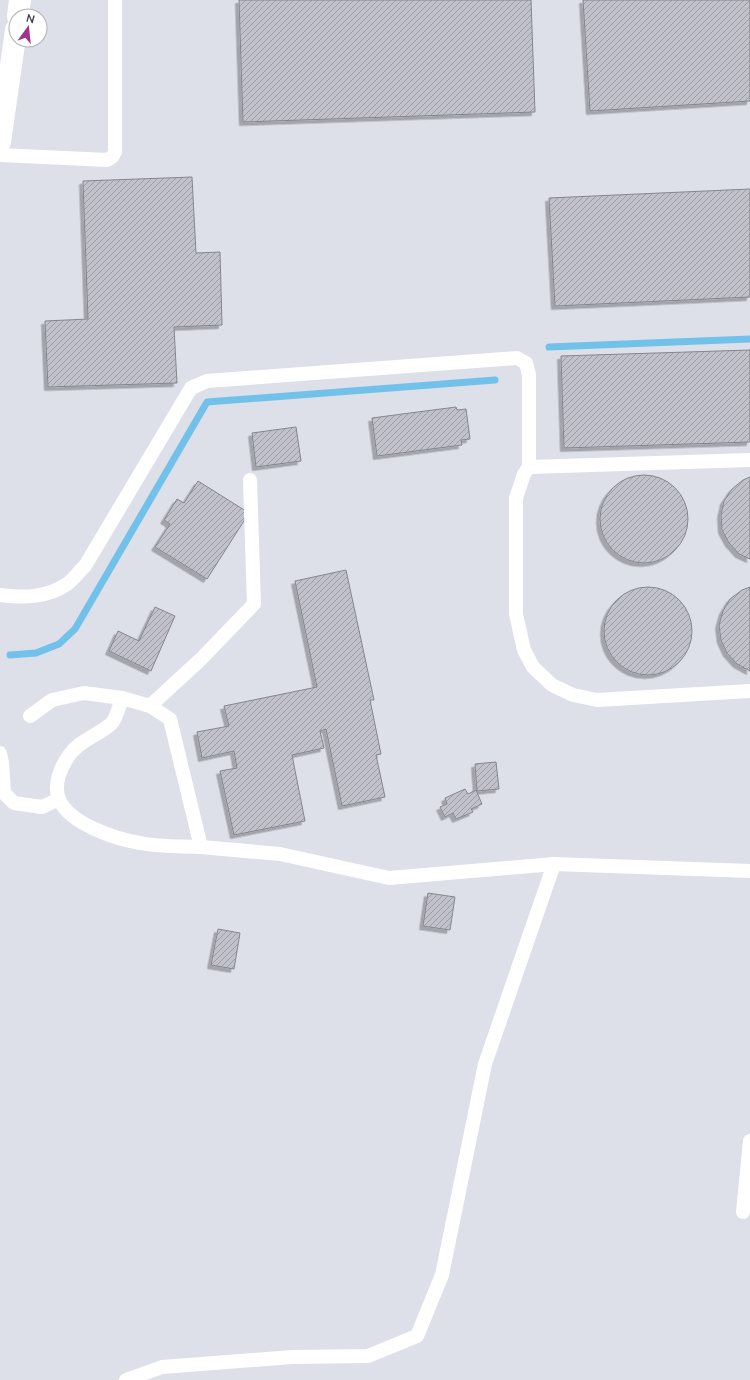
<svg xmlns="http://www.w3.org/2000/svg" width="750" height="1380" viewBox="0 0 750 1380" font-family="Mulish,sans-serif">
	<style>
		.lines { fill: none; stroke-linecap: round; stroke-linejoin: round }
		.stream { stroke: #72c1eb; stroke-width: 7 }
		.building { fill: url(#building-hatch); stroke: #84868e; filter: url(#shadow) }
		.service { stroke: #fff; stroke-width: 14 }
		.minor { stroke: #fff; stroke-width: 22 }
	</style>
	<defs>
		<pattern id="building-hatch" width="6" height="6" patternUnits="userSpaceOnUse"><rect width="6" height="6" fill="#c0c1ca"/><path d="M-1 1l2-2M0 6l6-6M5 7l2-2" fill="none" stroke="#9d9ea5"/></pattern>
		<filter id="shadow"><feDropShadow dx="-3.5" dy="3.5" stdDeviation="0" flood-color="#0004"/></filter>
	</defs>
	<rect width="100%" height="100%" fill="#dee0e9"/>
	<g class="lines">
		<g class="stream">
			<polyline points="549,347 750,339"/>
			<polyline points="10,655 36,653 59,644 75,629 207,402 495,380"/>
		</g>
	</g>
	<g class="building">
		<polygon points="239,0 531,0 535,112 243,122"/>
		<polygon points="583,0 750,0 750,101 590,111"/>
		<polygon points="192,177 196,253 220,252 222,325 174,327 177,383 48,387 45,321 88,319 83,181"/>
		<polygon points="750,189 750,297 555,306 549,198"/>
		<polygon points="750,350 750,442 564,448 561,356"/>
		<polygon points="456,407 457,410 466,409 470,439 461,440 462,445 377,456 372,418"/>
		<polygon points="296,427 301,461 256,467 252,433"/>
		<circle cx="644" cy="519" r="44"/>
		<polygon points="750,477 750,559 739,554 729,543 722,530 721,515 724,501 732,489 743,480"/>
		<polygon points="198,481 249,513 207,579 155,547 170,524 164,520 177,499 184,503"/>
		<polygon points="346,570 374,700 370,700 381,754 376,755 385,797 342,806 326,729 320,731 324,748 292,755 305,821 234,835 220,771 237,768 234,751 202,758 197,732 229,726 224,706 317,687 295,581"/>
		<circle cx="648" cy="631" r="44"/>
		<polygon points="750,587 750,671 737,664 727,653 721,640 719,625 723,611 730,599 742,590"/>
		<polygon points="155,607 175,616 151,671 109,651 118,631 139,641"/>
		<polygon points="496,762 499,789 477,791 475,764"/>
		<polygon points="465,789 468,794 476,790 482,804 471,809 473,812 456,819 453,813 445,817 440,807 447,804 445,798"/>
		<polygon points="428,893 455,897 450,930 423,926"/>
		<polygon points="218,929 240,933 234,969 211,965"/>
	</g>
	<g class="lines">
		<g class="service">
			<polyline points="0,155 107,160 112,157 115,152 115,0"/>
			<polyline points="750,460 529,467 524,474 516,498 516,614 524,650 533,667 552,685 573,695 597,700 750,691"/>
			<path d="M0 595C23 598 47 598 67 584 74 579 79 571 85 566L191 388 207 381 517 358 526 363 529 375V467"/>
			<path d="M122 698C120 704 116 719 112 723 99 735 80 740 70 754 61 766 53 785 59 799 69 824 116 839 140 843 160 847 181 846 201 847"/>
			<polyline points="150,706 201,659 254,604 250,480"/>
			<polyline points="30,716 52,700 84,693 122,698 150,706 170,719 201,847 280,854 389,878 554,864 750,871"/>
			<polyline points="0,753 2,763 4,793 14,803 42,807 59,799"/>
			<polyline points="743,1212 750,1141"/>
			<polyline points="126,1380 162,1367 292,1357 368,1356 417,1336 442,1275 485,1064 554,864"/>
		</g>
		<g class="minor">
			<polyline points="18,16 20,0"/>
			<polyline points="0,142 16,30"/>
		</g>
	</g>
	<g transform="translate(28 28) rotate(15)"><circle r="19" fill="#ffffff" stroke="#b0b1b2"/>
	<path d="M0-3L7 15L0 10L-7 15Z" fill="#9f3394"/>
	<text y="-6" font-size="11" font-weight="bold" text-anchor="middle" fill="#3a3b3f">N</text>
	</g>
</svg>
